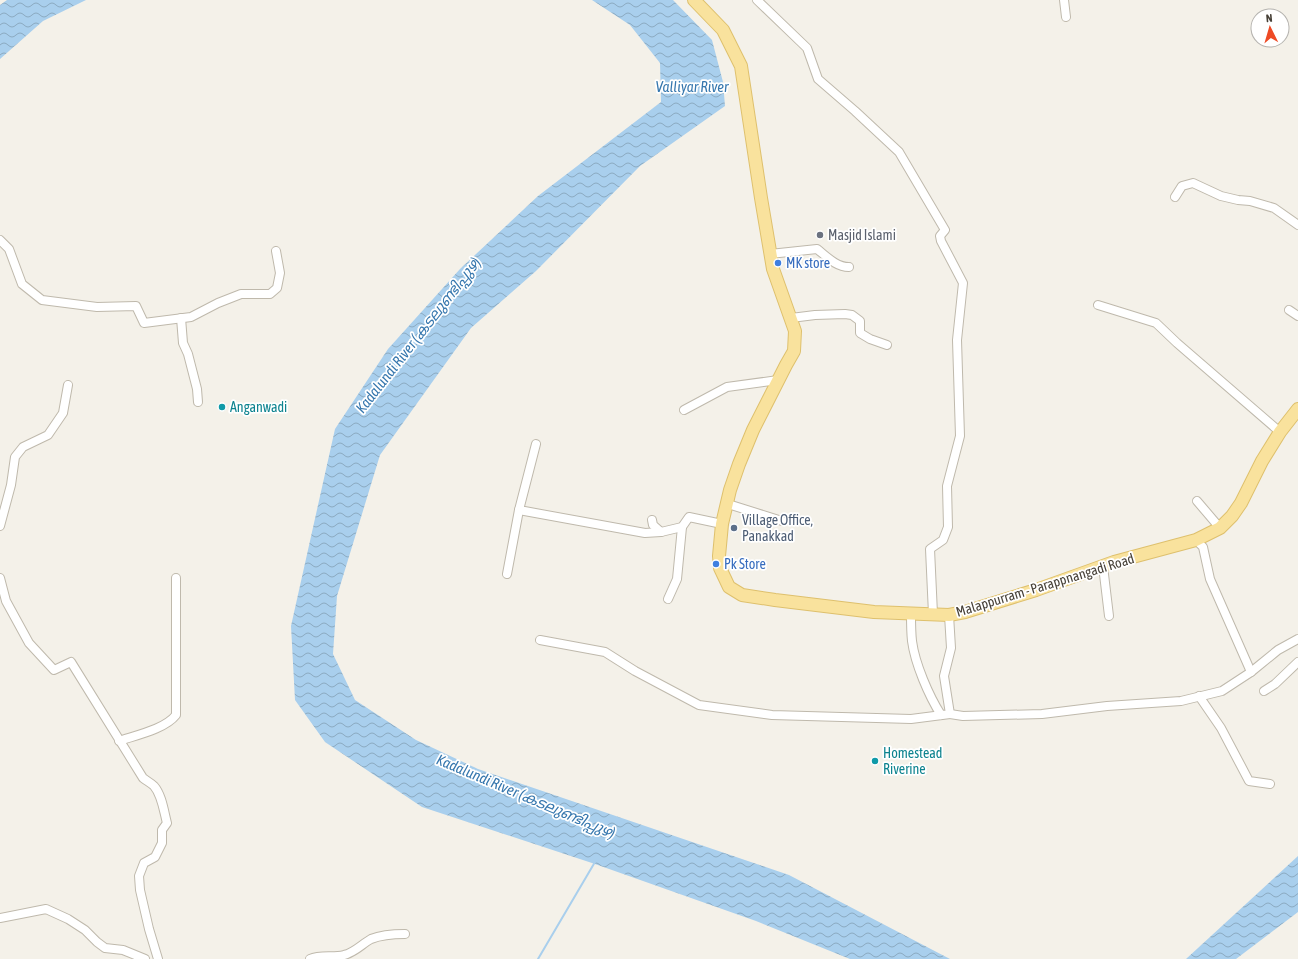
<svg xmlns="http://www.w3.org/2000/svg" width="1298" height="959" viewBox="0 0 1298 959" font-family="'Asap Condensed','Noto Sans Malayalam',sans-serif">
	<style>
		.water { fill: url(#water-waves) }
		.lines { fill: none; stroke-linecap: round; stroke-linejoin: round }
		.stream { stroke: #a9cfed; stroke-width: 2 }
		.street-casing { stroke: #bfb9ac; stroke-width: 10 }
		.primary-casing { stroke: #dec06d; stroke-width: 14 }
		.street { stroke: #fff; stroke-width: 8 }
		.primary { stroke: #f9e29d; stroke-width: 12 }
		.worship-dot { fill: #6b7280; stroke: #fff; stroke-width: 1.5 }
		.shop-dot { fill: #3f7fe0; stroke: #fff; stroke-width: 1.5 }
		.culture-dot { fill: #0f9aa8; stroke: #fff; stroke-width: 1.5 }
		.service-dot { fill: #5c6f8a; stroke: #fff; stroke-width: 1.5 }
		.labels { text-anchor: middle; dominant-baseline: central; stroke-width: 3.5; stroke-linejoin: round; paint-order: stroke }
		.worship-label { font-size: 14px; fill: #5b616d; stroke: #fff; text-anchor: start }
		.shop-label { font-size: 14px; fill: #366cbe; stroke: #fff; text-anchor: start }
		.culture-label { font-size: 14px; fill: #0d838f; stroke: #fff; text-anchor: start }
		.service-label { font-size: 14px; fill: #4e5e75; stroke: #fff; text-anchor: start }
		.street-label { font-size: 14px; fill: #474138; stroke: #fff }
		.water-label { font-size: 15px; font-style: italic; fill: #3677ae; stroke: #fff }
	</style>
	<defs>
		<pattern id="water-waves" width="16" height="10" patternUnits="userSpaceOnUse"><rect width="16" height="10" fill="#a9cfed"/><path d="M0 5q4-4 8 0t8 0" fill="none" stroke="#8baac1"/></pattern>
	</defs>
	<rect width="100%" height="100%" fill="#f4f1e9"/>
	<g class="water">
		<polygon points="7,0 86,0 43,21 0,59 0,5"/>
		<polygon points="592,0 673,0 712,40 723,82 725,106 640,166 536,271 471,328 380,455 337,596 333,654 355,700 416,740 478,769 789,875 950,959 850,959 756,921 595,864 422,807 325,742 295,700 291,626 335,429 388,349 460,269 538,196 661,102 660,63 630,25"/>
		<polygon points="1298,856 1298,912 1236,959 1186,959"/>
	</g>
	<g class="lines">
		<polyline class="stream" points="538,959 595,862"/>
		<g class="street-casing">
			<g id="street">
				<polyline points="757,0 807,48 818,79 855,111 899,152 945,230 940,236 941,241 963,283 957,340 960,436 947,486 948,527 943,540 930,549 933,614"/>
				<polyline points="1064,0 1066,17"/>
				<polyline points="1175,197 1182,186 1193,183 1221,196 1238,200 1250,201 1274,208 1298,225"/>
				<polyline points="0,240 9,249 22,284 42,300 97,307 136,306 144,323 191,317 218,303 241,294 270,294 277,288 280,273 276,251"/>
				<path d="M770 254 817 249C826 256 836 267 849 267"/>
				<polyline points="1098,305 1156,323 1177,343 1280,432"/>
				<polyline points="1289,310 1298,316"/>
				<polyline points="181,318 183,343 188,354 197,389 198,402"/>
				<polyline points="791,318 815,315 845,314 852,315 860,321 860,333 870,339 887,345"/>
				<polyline points="684,410 727,387 778,380"/>
				<polyline points="536,444 519,510 645,533 661,532"/>
				<polyline points="1197,501 1220,528"/>
				<polyline points="728,504 782,521"/>
				<polyline points="652,520 653,525 661,532 682,527 689,517 722,524"/>
				<polyline points="0,526 11,485 15,457 23,447 48,435 63,413 68,385"/>
				<polyline points="1196,540 1203,547 1210,579 1251,672"/>
				<polyline points="1103,566 1109,616"/>
				<polyline points="507,574 519,510"/>
				<path d="M0 578 6 601 29 643 54 670 71 662 143 778C147 781 151 783 154 786 162 795 164 812 167 823L162 830V843L155 857 144 863 139 876 140 890 149 929 158 959"/>
				<polyline points="668,599 677,579 682,527"/>
				<path d="M911 613C911 622 911 632 912 641 915 664 929 696 941 715"/>
				<polyline points="540,640 605,652 635,671 699,705 772,715 911,719 950,714 944,676 951,648 949,615"/>
				<polyline points="1264,691 1275,684 1298,662"/>
				<polyline points="1199,696 1221,728 1249,781 1270,784"/>
				<polyline points="950,714 963,716 1042,714 1107,706 1181,701 1222,691 1251,672 1278,650 1298,639"/>
				<path d="M119 741C137 735 165 729 176 715V578"/>
				<polyline points="0,918 46,909 68,919 85,930 97,942 105,948 123,950 145,959"/>
				<path d="M310 959C321 954 333 958 344 955 354 953 362 944 371 939 381 935 394 934 405 934"/>
			</g>
		</g>
		<g class="primary-casing">
			<polyline id="primary" points="694,0 723,30 741,66 761,198 773,269 795,331 794,351 786,365 753,430 739,464 730,490 722,524 719,556 720,568 729,587 742,595 775,600 874,612 949,615 965,612 1036,590 1114,562 1196,540 1220,528 1232,516 1241,503 1262,461 1280,432 1298,409"/>
		</g>
		<use href="#street" class="street"/>
		<use href="#primary" class="primary"/>
	</g>
	<circle class="worship-dot" cx="820" cy="235" r="4"/>
	<g class="shop-dot">
		<circle cx="778" cy="263" r="4"/>
		<circle cx="716" cy="564" r="4"/>
	</g>
	<g class="culture-dot">
		<circle cx="222" cy="407" r="4"/>
		<circle cx="875" cy="761" r="4"/>
	</g>
	<circle class="service-dot" cx="734" cy="528" r="4"/>
	<g class="labels">
		<g class="worship-label">
			<text x="828" y="235">Masjid Islami</text>
		</g>
		<g class="shop-label">
			<text x="786" y="263">MK store</text>
			<text x="724" y="564">Pk Store</text>
		</g>
		<g class="culture-label">
			<text x="230" y="407">Anganwadi</text>
			<text x="883" y="753">Homestead<tspan x="883" dy="16">Riverine</tspan></text>
		</g>
		<g class="service-label">
			<text x="742" y="520">Village Office,<tspan x="742" dy="16">Panakkad</tspan></text>
		</g>
		<g class="street-label">
			<text transform="translate(1045 585) rotate(-17)">Malappurram - Parappnangadi Road</text>
		</g>
		<g class="water-label">
			<text x="692" y="86">Valliyar River</text>
			<text transform="translate(418 335) rotate(-52)">Kadalundi River (കടലുണ്ടിപ്പുഴ)</text>
			<text transform="translate(526 796) rotate(23)">Kadalundi River (കടലുണ്ടിപ്പുഴ)</text>
		</g>
	</g>
	<g transform="translate(1270 28) rotate(355)"><circle r="19" fill="#ffffff" stroke="#b5b3af"/>
	<path d="M0-3L7 15L0 10L-7 15Z" fill="#ee4a25"/>
	<text y="-6" font-size="11" font-weight="bold" text-anchor="middle" fill="#474138">N</text>
	</g>
</svg>
